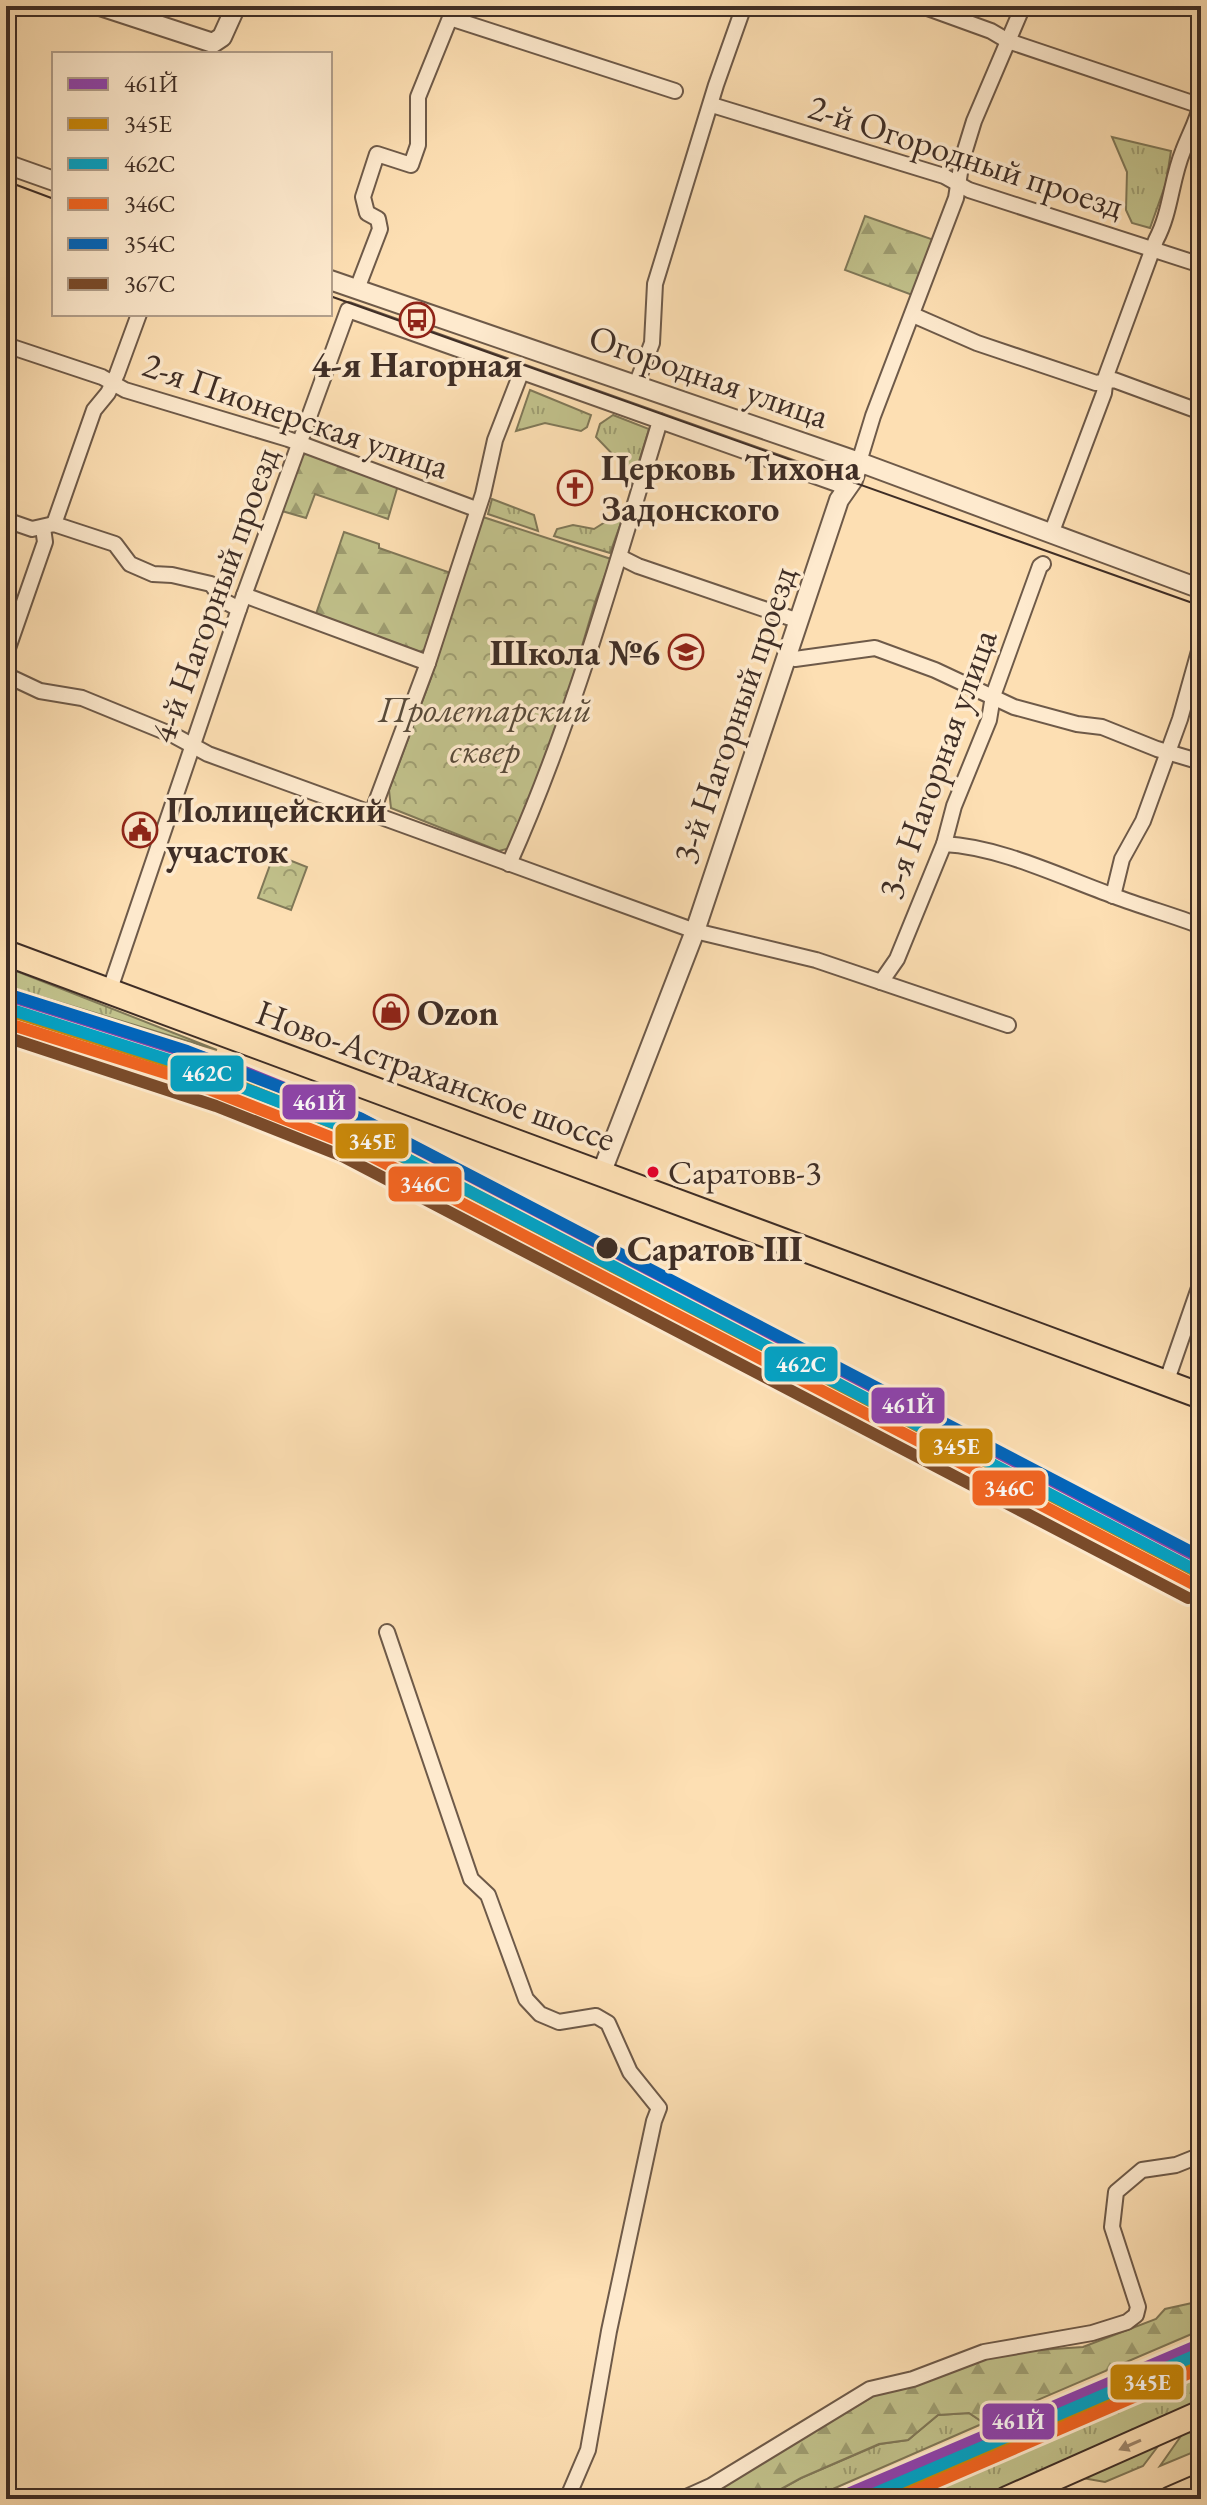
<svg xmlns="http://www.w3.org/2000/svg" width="1207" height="2505" viewBox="0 0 1207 2505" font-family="'EB Garamond',serif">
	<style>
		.grass { fill: url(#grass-tufts); stroke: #807858; stroke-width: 2 }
		.forest { fill: url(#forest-firs); stroke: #807858; stroke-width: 2 }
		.park { fill: url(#park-crowns); stroke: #807858; stroke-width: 2 }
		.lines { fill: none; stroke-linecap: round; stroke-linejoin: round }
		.minor-casing { stroke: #6e5a49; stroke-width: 18 }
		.tertiary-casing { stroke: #6e5a49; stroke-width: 22 }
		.primary-casing { stroke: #3f2e26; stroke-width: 28 }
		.minor { stroke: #feeace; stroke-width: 14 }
		.tertiary { stroke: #feeace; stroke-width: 18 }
		.primary { stroke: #fddfb3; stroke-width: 24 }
		.tram { stroke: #3f2e26; stroke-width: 2 }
		.rail-1-casing { stroke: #feeace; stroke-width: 18 }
		.rail-2-casing { stroke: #feeace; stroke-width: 18 }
		.rail-3-casing { stroke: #feeace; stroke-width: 18 }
		.rail-4-casing { stroke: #feeace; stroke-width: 18 }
		.rail-5-casing { stroke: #feeace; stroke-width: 18 }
		.rail-6-casing { stroke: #feeace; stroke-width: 18 }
		.rail-1 { stroke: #8e44ad; stroke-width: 12 }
		.rail-2 { stroke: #c9880a; stroke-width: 12 }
		.rail-3 { stroke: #03a3c6; stroke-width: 12 }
		.rail-4 { stroke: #f26522; stroke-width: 12 }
		.rail-5 { stroke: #0065bd; stroke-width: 12 }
		.rail-6 { stroke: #7a4b2a; stroke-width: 12 }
		.oneway { fill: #9e866c }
		.bus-dot { fill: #e4002b; stroke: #feeace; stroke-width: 3 }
		.stop-dot { fill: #3f2e26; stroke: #feeace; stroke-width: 3 }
		.labels { text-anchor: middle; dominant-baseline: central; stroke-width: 7; stroke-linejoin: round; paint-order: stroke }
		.bus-label { font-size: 34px; fill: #3f2e26; stroke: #feeace; text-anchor: start }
		.street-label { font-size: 36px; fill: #3f2e26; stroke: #feeace }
		.poi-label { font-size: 36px; font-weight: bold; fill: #3f2e26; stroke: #feeace; text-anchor: start }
		.park-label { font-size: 36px; font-style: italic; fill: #594b3a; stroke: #feeace }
		.stop-label { font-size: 36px; font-weight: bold; fill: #3f2e26; stroke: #feeace; text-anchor: start }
		.line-badge { stroke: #feeace; stroke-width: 3 }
		.badge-label { font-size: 22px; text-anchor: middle; font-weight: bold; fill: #fff }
	</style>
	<defs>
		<pattern id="grass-tufts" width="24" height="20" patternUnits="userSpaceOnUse" patternTransform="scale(2)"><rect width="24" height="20" fill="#c1c18b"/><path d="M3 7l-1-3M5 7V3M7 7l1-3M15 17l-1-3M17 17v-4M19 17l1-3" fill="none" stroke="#9e9d71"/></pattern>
		<pattern id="forest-firs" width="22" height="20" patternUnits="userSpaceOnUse" patternTransform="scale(2)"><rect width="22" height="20" fill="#c1c18b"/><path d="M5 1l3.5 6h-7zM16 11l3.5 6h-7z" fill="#9e9d71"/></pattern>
		<pattern id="park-crowns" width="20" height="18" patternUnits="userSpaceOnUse" patternTransform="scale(2)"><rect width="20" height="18" fill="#c1c18b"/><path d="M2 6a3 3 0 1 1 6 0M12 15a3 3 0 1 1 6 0" fill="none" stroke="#9e9d71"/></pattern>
	</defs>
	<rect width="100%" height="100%" fill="#fddfb3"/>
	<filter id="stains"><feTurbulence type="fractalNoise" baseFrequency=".0025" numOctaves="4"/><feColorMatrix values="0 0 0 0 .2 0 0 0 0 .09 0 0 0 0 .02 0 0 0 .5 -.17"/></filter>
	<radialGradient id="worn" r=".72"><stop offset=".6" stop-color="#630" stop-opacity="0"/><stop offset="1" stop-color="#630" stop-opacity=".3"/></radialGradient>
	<g class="grass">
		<polygon points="1112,137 1171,151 1166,183 1150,228 1132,223 1126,210 1127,172"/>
		<polygon points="530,390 591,415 587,427 581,431 545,423 516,431"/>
		<polygon points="613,415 649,429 632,484 623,465 596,437 600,424"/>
		<polygon points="492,499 534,515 538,531 488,514"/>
		<polygon points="626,509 610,553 554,536 557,529 573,525 594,529"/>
		<polygon points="6,967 217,1050 6,986"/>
		<polygon points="1201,2368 1201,2404 987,2499 897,2499"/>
		<polygon points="969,2413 984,2423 810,2499 763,2499 801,2478 880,2444 908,2440 938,2415"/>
		<polygon points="1201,2421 1201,2456 1191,2453 1160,2466 1188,2426"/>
		<polygon points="1165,2437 1143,2466 1105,2482 1077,2477"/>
	</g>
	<g class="forest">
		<polygon points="865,216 937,241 915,296 845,270"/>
		<polygon points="309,452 398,485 388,519 315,494 306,518 282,511 301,456"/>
		<polygon points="344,532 379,544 379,548 451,573 425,649 420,652 316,614"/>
		<polygon points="1201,2301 1201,2330 984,2423 969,2413 938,2415 908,2440 879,2444 801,2478 763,2499 711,2499 715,2491 877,2394 984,2357 1009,2352 1083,2347 1156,2319 1165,2309"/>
	</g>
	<g class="park">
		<polygon points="483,517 611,559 595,602 551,751 510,848 499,851 391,808 389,790 431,678"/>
		<polygon points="274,854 307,867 291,910 258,898"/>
	</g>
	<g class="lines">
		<g class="minor-casing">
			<g id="minor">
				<polyline points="922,6 991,31 1008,41 1201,106"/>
				<polyline points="450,18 675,91"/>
				<polyline points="712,105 944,176 969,190 1201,265"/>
				<polyline points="357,289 380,229 378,219 367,213 363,197 377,154 411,165 418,145 418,97 450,18 452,6"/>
				<polyline points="913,315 977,343 1096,383 1114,380 1201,412"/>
				<polyline points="6,345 102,377 125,390 288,439 476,509"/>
				<polyline points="636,385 652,343 655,284 716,85 744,6"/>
				<polyline points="859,462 873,416 956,198 962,160 974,121 1023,6"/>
				<polyline points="6,520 32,529 54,524 115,544 130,564 153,574 172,575 211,584 224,601 239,609"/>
				<polyline points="54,524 94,410 108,393 117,374 139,314"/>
				<path d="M1051 534 1104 393 1106 376 1156 240C1171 212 1171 180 1183 151 1189 135 1197 121 1201 104"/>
				<polyline points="620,557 638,566 799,621"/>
				<polyline points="244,595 428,663"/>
				<polyline points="6,654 45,542 43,528"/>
				<polyline points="786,657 795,659 875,648 935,670 1014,707 1077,724 1102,727 1157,749 1201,762"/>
				<polyline points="6,675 40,691 82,698 175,736 208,754 695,931 816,960 1008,1025"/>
				<polyline points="372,813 428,663 483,494 495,440 521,373"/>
				<path d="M944 844C1001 847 1061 877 1114 896 1143 907 1172 915 1201 926"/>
				<path d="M509 864C573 721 614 571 660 421"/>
				<polyline points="1113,896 1122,859 1143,821 1180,719 1201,644"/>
				<polyline points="881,982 897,959 944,844 954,806 989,720 993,696 1040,566 1043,564"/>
				<polyline points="109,992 239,609 348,310 837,484 847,490"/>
				<polyline points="1166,1383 1201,1282"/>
				<polyline points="387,1632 471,1879 488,1895 526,1999 540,2014 559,2022 596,2016 608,2023 630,2072 659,2108 654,2121 609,2331 588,2450 567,2499"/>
				<polyline points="682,2499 711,2486 870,2389 913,2379 984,2352 1092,2333 1127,2322 1136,2315 1138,2307 1112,2227 1116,2192 1142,2170 1176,2165 1201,2155"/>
			</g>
		</g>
		<g class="tertiary-casing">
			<g id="tertiary">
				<polyline points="100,6 213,43 222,37 236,6"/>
				<polyline points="6,164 54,181"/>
				<polyline points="330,280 859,462 1201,589"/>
				<polyline points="601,1174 695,931 839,500 853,480 859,462"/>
			</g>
		</g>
		<g class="primary-casing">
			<g id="primary">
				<polyline points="6,953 1201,1396"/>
				<polyline points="1007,2499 1201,2413"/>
				<polyline points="1171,2499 1201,2486"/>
			</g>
		</g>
		<use href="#minor" class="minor"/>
		<use href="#tertiary" class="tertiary"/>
		<use href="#primary" class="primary"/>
		<g class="tram">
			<polyline points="6,181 54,199"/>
			<polyline points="330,296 1201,606"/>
		</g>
		<g class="rail-1-casing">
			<g id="rail-1">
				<polyline points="6,995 230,1066 361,1119 1201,1559"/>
				<polyline points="836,2499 1201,2344"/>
			</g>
		</g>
		<g class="rail-2-casing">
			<g id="rail-2">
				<polyline points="6,1010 225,1080 355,1132 1195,1571"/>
				<polyline points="872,2499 1201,2359"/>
			</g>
		</g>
		<g class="rail-3-casing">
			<g id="rail-3">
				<polyline points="6,1008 182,1064 354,1131 1201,1573"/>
				<polyline points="862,2499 1201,2353"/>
			</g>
		</g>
		<g class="rail-4-casing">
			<g id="rail-4">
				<polyline points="6,1023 178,1077 348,1144 1195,1585"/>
				<polyline points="897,2499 1201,2368"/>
			</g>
		</g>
		<g class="rail-5-casing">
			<polyline id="rail-5" points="10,995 187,1051 360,1118 1201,1557"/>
		</g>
		<g class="rail-6-casing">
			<polyline id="rail-6" points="6,1037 216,1106 342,1156 1188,1598"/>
		</g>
		<use href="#rail-1" class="rail-1"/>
		<use href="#rail-2" class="rail-2"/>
		<use href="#rail-3" class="rail-3"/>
		<use href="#rail-4" class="rail-4"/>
		<use href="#rail-5" class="rail-5"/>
		<use href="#rail-6" class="rail-6"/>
	</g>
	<defs><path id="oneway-solid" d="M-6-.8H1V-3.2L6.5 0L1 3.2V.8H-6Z" transform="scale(2)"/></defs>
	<use class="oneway" href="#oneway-solid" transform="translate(1130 2445) rotate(156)"/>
	<defs>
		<g id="bus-ring" transform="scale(1.8)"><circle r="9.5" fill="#feeace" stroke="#8f2418" stroke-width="1.5"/><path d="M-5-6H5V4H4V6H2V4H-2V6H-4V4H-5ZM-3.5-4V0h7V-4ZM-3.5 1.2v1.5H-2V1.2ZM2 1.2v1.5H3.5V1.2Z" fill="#8f2418"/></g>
		<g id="church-ring" transform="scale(1.8)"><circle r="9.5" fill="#feeace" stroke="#8f2418" stroke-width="1.5"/><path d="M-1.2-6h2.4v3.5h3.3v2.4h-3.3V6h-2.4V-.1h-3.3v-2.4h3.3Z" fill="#8f2418"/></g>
		<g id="school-ring" transform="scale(1.8)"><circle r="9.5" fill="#feeace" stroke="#8f2418" stroke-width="1.5"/><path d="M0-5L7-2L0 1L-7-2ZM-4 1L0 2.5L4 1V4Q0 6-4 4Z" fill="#8f2418"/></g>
		<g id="civic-ring" transform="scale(1.8)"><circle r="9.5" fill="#feeace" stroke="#8f2418" stroke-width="1.5"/><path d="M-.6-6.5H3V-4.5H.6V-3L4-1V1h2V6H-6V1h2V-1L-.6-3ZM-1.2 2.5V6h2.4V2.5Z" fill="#8f2418"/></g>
		<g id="shop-ring" transform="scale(1.8)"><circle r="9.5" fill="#feeace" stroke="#8f2418" stroke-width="1.5"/><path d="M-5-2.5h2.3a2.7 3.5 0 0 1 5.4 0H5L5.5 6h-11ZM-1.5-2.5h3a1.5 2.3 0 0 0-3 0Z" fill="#8f2418"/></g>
	</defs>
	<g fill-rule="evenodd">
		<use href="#bus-ring" x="417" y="320"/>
		<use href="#church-ring" x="575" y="488"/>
		<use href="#school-ring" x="686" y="652"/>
		<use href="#civic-ring" x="140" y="830"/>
		<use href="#shop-ring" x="391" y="1012"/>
	</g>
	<circle class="bus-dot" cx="653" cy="1172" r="7"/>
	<circle class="stop-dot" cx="607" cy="1248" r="12"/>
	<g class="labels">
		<g class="bus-label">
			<text x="668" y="1172">Саратовв-3</text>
		</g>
		<g class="street-label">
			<text transform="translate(966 156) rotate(18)">2-й Огородный проезд</text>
			<text transform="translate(709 376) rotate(19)">Огородная улица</text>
			<text transform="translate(296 415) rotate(19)">2-я Пионерская улица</text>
			<text transform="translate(214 595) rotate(-70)">4-й Нагорный проезд</text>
			<text transform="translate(734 715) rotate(-71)">3-й Нагорный проезд</text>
			<text transform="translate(937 764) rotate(-70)">3-я Нагорная улица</text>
			<text transform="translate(436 1075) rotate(20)">Ново-Астраханское шоссе</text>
		</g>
		<g class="poi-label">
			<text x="417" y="364" text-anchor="middle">4-я Нагорная</text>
			<text x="601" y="467">Церковь Тихона<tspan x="601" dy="41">Задонского</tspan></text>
			<text x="660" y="652" text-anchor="end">Школа №6</text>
			<text x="166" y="809">Полицейский<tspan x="166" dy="41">участок</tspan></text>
			<text x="417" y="1012">Ozon</text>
		</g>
		<g class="park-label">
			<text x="485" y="709">Пролетарский<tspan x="485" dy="41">сквер</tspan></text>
		</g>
		<g class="stop-label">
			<text x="627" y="1248">Саратов III</text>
		</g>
	</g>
	<g class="line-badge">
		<rect x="169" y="1054" width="76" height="39" rx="8" fill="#03a3c6"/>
		<rect x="281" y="1083" width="76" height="38" rx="8" fill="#8e44ad"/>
		<rect x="334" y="1122" width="76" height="38" rx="8" fill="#c9880a"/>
		<rect x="387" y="1165" width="76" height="38" rx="8" fill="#f26522"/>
		<rect x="763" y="1345" width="76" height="38" rx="8" fill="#03a3c6"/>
		<rect x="870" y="1386" width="76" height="39" rx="8" fill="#8e44ad"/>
		<rect x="918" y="1427" width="76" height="38" rx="8" fill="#c9880a"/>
		<rect x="971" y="1469" width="76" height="38" rx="8" fill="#f26522"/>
		<rect x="1109" y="2363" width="76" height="38" rx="8" fill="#c9880a"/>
		<rect x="981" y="2402" width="75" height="39" rx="8" fill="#8e44ad"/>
	</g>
	<g class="badge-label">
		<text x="207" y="1081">462С</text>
		<text x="319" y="1110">461Й</text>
		<text x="372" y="1149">345Е</text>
		<text x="425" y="1192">346С</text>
		<text x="801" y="1372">462С</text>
		<text x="908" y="1413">461Й</text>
		<text x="956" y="1454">345Е</text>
		<text x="1009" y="1496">346С</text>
		<text x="1147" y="2390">345Е</text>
		<text x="1018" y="2429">461Й</text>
	</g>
	<rect width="1207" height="2505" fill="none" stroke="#fddfb3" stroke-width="32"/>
	<rect x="8" y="8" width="1191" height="2489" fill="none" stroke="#3f2e26" stroke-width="4"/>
	<rect x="16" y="16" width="1175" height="2473" fill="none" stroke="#3f2e26" stroke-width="2"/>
	<rect x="52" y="52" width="280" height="264" fill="#feeace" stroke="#b29f8b" stroke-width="2"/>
	<rect x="68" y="78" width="40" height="12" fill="#8e44ad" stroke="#b29f8b" stroke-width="2"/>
	<text x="124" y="92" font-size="24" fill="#3f2e26">461Й</text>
	<rect x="68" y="118" width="40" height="12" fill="#c9880a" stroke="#b29f8b" stroke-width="2"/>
	<text x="124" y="132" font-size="24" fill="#3f2e26">345Е</text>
	<rect x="68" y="158" width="40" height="12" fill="#03a3c6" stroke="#b29f8b" stroke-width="2"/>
	<text x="124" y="172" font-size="24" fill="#3f2e26">462С</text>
	<rect x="68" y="198" width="40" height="12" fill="#f26522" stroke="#b29f8b" stroke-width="2"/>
	<text x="124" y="212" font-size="24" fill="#3f2e26">346С</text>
	<rect x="68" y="238" width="40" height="12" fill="#0065bd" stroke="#b29f8b" stroke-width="2"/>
	<text x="124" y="252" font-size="24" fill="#3f2e26">354С</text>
	<rect x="68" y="278" width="40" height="12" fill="#7a4b2a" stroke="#b29f8b" stroke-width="2"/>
	<text x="124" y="292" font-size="24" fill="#3f2e26">367С</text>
	<rect width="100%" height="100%" filter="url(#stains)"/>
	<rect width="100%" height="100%" fill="url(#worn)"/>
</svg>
